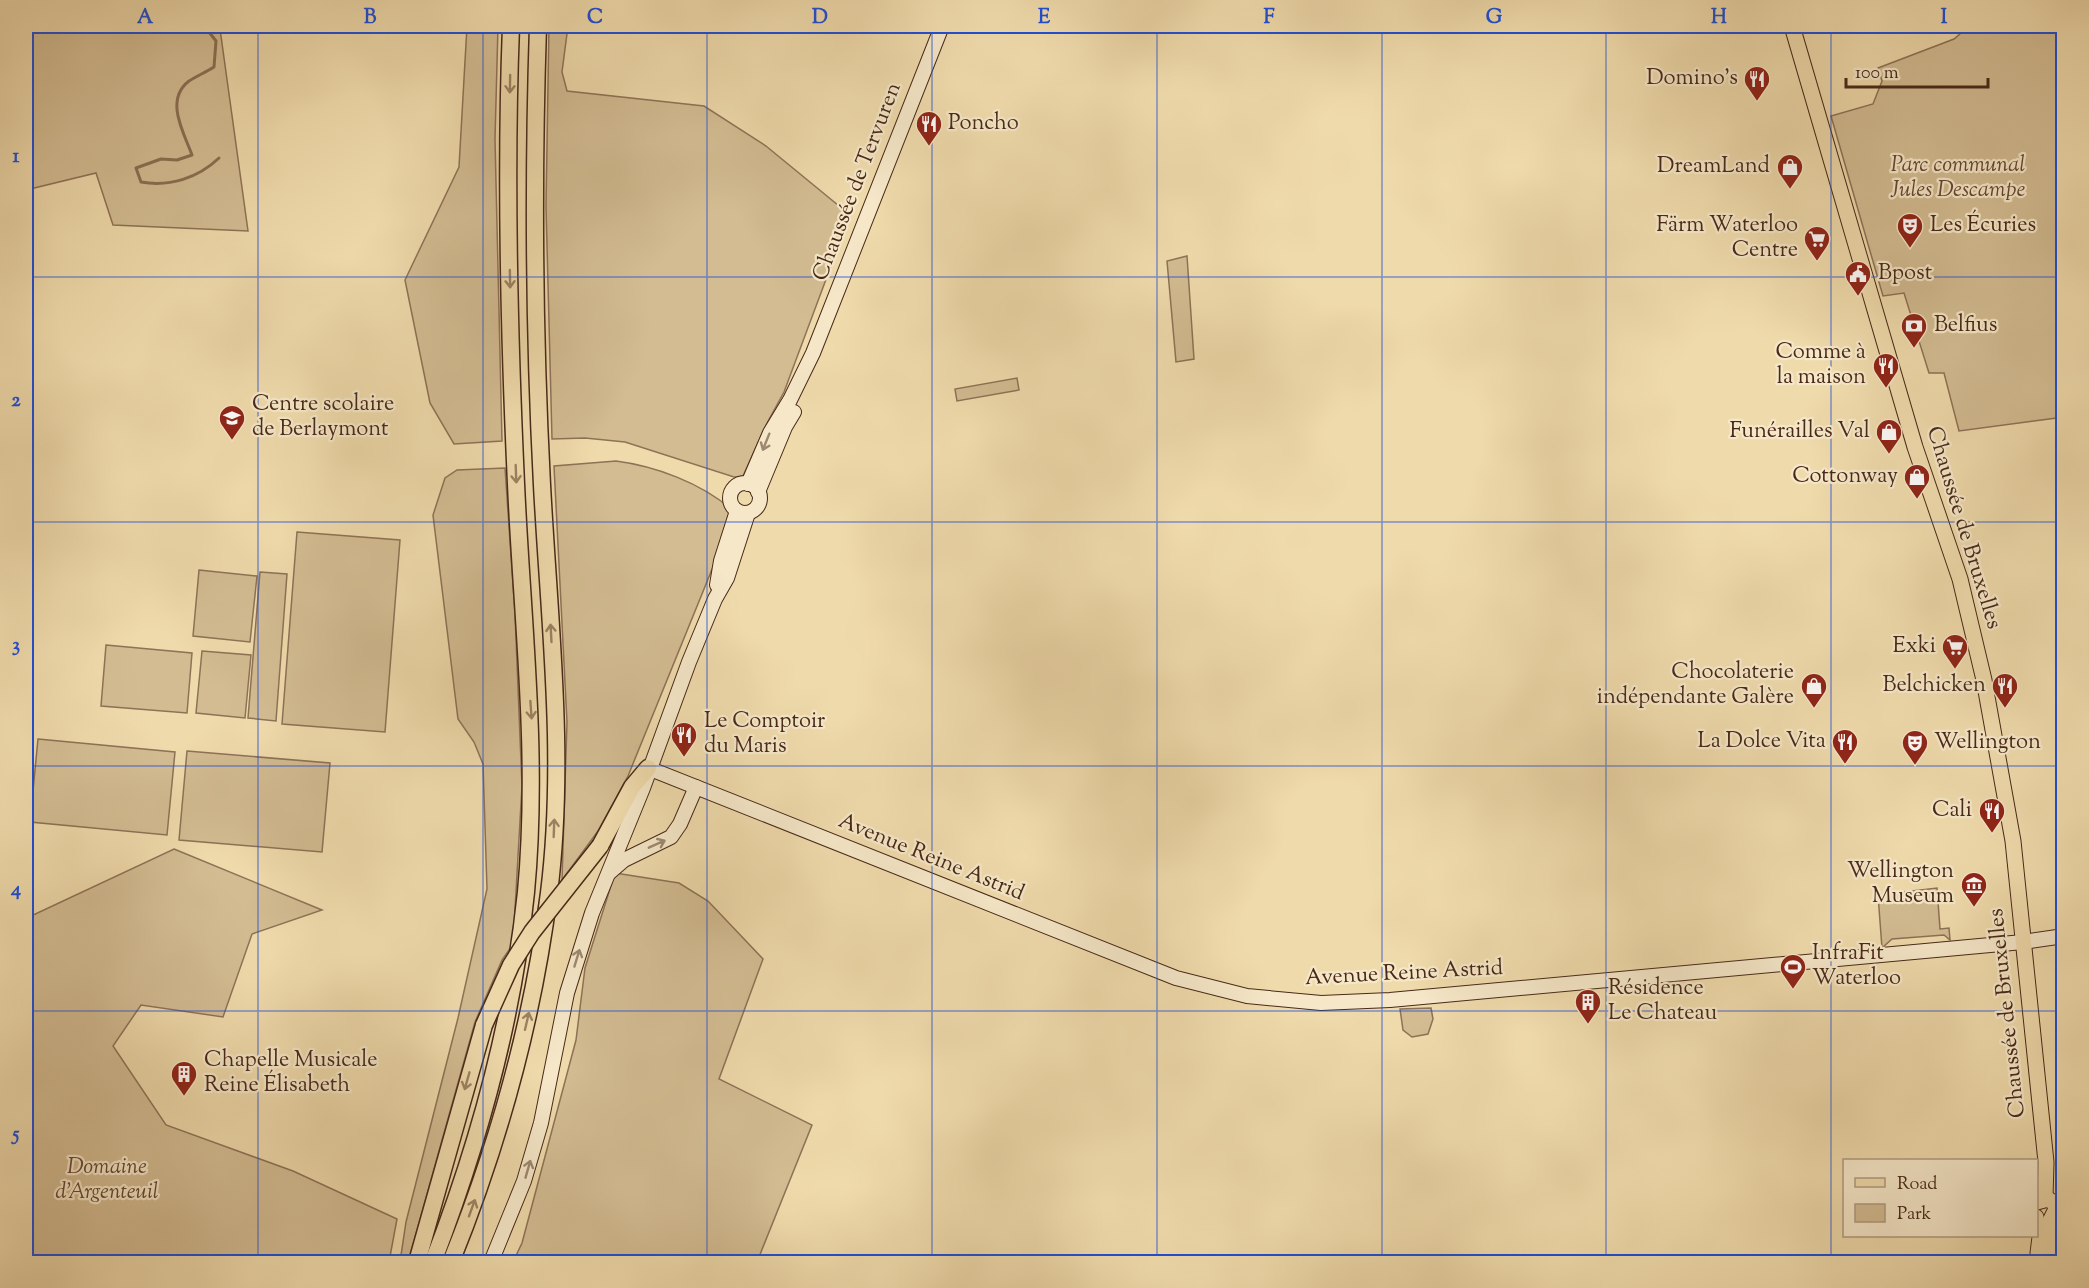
<svg xmlns="http://www.w3.org/2000/svg" width="2089" height="1288" viewBox="0 0 2089 1288" font-family="'Sorts Mill Goudy',serif">
	<style>
		.green { fill: #d3bc92; stroke: #8e7256; stroke-width: 1.5 }
		.lines { fill: none; stroke-linecap: round; stroke-linejoin: round }
		.stream { stroke: #8a6f53; stroke-width: 3 }
		.secondary-casing { stroke: #482919; stroke-width: 16 }
		.primary-casing { stroke: #482919; stroke-width: 17 }
		.highway-casing { stroke: #482919; stroke-width: 19 }
		.secondary { stroke: #f5e7c8; stroke-width: 14 }
		.primary { stroke: #efdaab; stroke-width: 15 }
		.highway { stroke: #efdaab; stroke-width: 16 }
		.highway-bridge-casing { stroke: #482919; stroke-width: 19; stroke-linecap: butt }
		.highway-bridge { stroke: #efdaab; stroke-width: 16 }
		.oneway { stroke: #9c8262 }
		.oneway2 { stroke: #9e8870 }
		.grid { fill: none; stroke: #1d4ed8; stroke-width: 1.5; stroke-opacity: 0.55 }
		.labels { text-anchor: middle; dominant-baseline: central; stroke-width: 4.5; stroke-linejoin: round; paint-order: stroke }
		.poi-label { font-size: 22px; fill: #482919; stroke: #f5e7c8; text-anchor: end }
		.park-label { font-size: 22px; font-style: italic; fill: #644631; stroke: #f5e7c8 }
		.street-label { font-size: 22px; fill: #482919; stroke: #f5e7c8 }
		.neatline { fill: none; stroke: #1d4ed8; stroke-width: 2 }
		.grid-label { font-size: 20px; text-anchor: middle; font-weight: bold; fill: #1d4ed8 }
	</style>
	<rect width="100%" height="100%" fill="#efdaab"/>
	<filter id="stains"><feTurbulence type="fractalNoise" baseFrequency=".00333" numOctaves="4"/><feColorMatrix values="0 0 0 0 .2 0 0 0 0 .09 0 0 0 0 .02 0 0 0 .5 -.17"/></filter>
	<radialGradient id="worn" r=".72"><stop offset=".6" stop-color="#630" stop-opacity="0"/><stop offset="1" stop-color="#630" stop-opacity=".3"/></radialGradient>
	<g class="green">
		<polygon points="26,26 210,26 220,29 248,231 113,225 96,173 26,190"/>
		<polygon points="467,26 498,26 495,139 502,441 454,444 430,403 405,280 459,167"/>
		<polygon points="549,26 568,26 562,72 567,91 704,106 766,146 850,215 784,392 767,423 743,476 734,477 625,442 585,438 552,439 546,206"/>
		<polygon points="1969,26 2063,26 2064,417 1959,431 1944,373 1929,373 1904,293 1883,296 1831,116 1873,104 1882,81 1878,68 1954,39"/>
		<polygon points="1187,256 1194,359 1176,362 1167,261"/>
		<polygon points="1017,378 1019,390 957,401 955,389"/>
		<path d="M616 461C655 466 701 483 731 509L730 525 628 776 598 831 562 880 567 722 554 466Z"/>
		<polygon points="505,468 515,614 522,786 513,944 502,960 475,1022 408,1262 400,1262 406,1222 458,1018 487,889 483,764 474,742 458,719 433,515 445,478 457,470"/>
		<polygon points="297,532 400,540 385,732 282,724"/>
		<polygon points="199,570 257,576 250,642 193,636"/>
		<polygon points="260,572 287,574 276,721 248,718"/>
		<polygon points="106,645 192,653 187,713 101,706"/>
		<polygon points="202,651 251,655 245,718 196,713"/>
		<polygon points="38,739 175,752 167,835 30,822"/>
		<polygon points="187,751 330,763 322,852 179,840"/>
		<polygon points="174,849 322,910 252,934 223,1017 141,1005 113,1046 166,1125 293,1171 397,1219 389,1262 26,1262 26,911 29,917"/>
		<polygon points="615,873 679,883 708,901 763,959 719,1079 812,1125 757,1262 513,1262 522,1243 576,1040 585,968"/>
		<polygon points="1937,888 1940,929 1949,928 1950,940 1944,935 1892,939 1882,948 1878,895"/>
		<polygon points="1431,1008 1433,1019 1428,1034 1412,1037 1403,1030 1400,1009"/>
	</g>
	<g class="lines">
		<g class="stream">
			<path d="M186 26 209 32 216 41 214 67C206 72 197 76 189 81 164 100 184 133 192 155L177 160 161 159 136 168 141 182C170 187 198 178 219 158"/>
			<polyline points="26,1249 41,1262"/>
		</g>
		<g class="secondary-casing">
			<g id="secondary">
				<circle cx="745" cy="498" r="15"/>
				<polyline points="748,484 770,433 790,400 813,353 942,26"/>
				<polyline points="758,492 785,427 794,412"/>
				<polyline points="717,585 721,561 737,511"/>
				<polyline points="648,768 1176,978 1247,996 1321,1003 1390,1000 2023,942 2064,936"/>
				<polyline points="609,873 624,860 671,837 680,824 696,787"/>
				<polyline points="491,1262 524,1181 541,1123 567,993 592,913 643,788 689,662 715,599 727,578 748,513"/>
			</g>
		</g>
		<g class="primary-casing">
			<g id="primary">
				<polyline points="1792,26 1915,447 1960,579 1984,680 2013,841 2046,1162 2045,1198"/>
				<polyline points="2037,1202 2048,1199 2054,1203 2056,1209 2051,1219 2047,1262"/>
				<polyline points="2036,1217 2040,1237 2038,1253"/>
			</g>
		</g>
		<g class="highway-casing">
			<g id="highway">
				<polyline points="600,846 632,787 648,768"/>
				<polyline points="417,1262 484,1025"/>
				<path d="M433 1262C479 1143 513 1020 526 892 539 755 522 620 516 484 509 332 505 178 511 26"/>
				<path d="M451 1262C499 1143 533 1020 549 893 566 757 549 620 542 485 534 332 533 178 538 26"/>
			</g>
		</g>
		<use href="#secondary" class="secondary"/>
		<use href="#primary" class="primary"/>
		<use href="#highway" class="highway"/>
		<g class="highway-bridge-casing">
			<polyline id="highway-bridge" points="484,1025 511,965 532,932 600,846"/>
		</g>
		<use href="#highway-bridge" class="highway-bridge"/>
	</g>
	<defs><path id="oneway-shaft" d="M-6 0H5M1.5-3L5.5 0L1.5 3" fill="none" stroke-width="1.6" stroke-linecap="round" stroke-linejoin="round" transform="scale(1.5)"/></defs>
	<g class="oneway">
		<use href="#oneway-shaft" transform="translate(510 84) rotate(91)"/>
		<use href="#oneway-shaft" transform="translate(510 279) rotate(89)"/>
		<use href="#oneway-shaft" transform="translate(516 474) rotate(88)"/>
		<use href="#oneway-shaft" transform="translate(551 633) rotate(-93)"/>
		<use href="#oneway-shaft" transform="translate(531 710) rotate(86)"/>
		<use href="#oneway-shaft" transform="translate(554 828) rotate(-88)"/>
		<use href="#oneway-shaft" transform="translate(527 1021) rotate(-77)"/>
		<use href="#oneway-shaft" transform="translate(467 1081) rotate(106)"/>
		<use href="#oneway-shaft" transform="translate(472 1208) rotate(-70)"/>
	</g>
	<g class="oneway2">
		<use href="#oneway-shaft" transform="translate(766 442) rotate(112)"/>
		<use href="#oneway-shaft" transform="translate(657 844) rotate(-24)"/>
		<use href="#oneway-shaft" transform="translate(577 958) rotate(-73)"/>
		<use href="#oneway-shaft" transform="translate(528 1169) rotate(-74)"/>
	</g>
	<path class="grid" d="M258 26V1262M483 26V1262M707 26V1262M932 26V1262M1157 26V1262M1382 26V1262M1606 26V1262M1831 26V1262M26 277H2064M26 522H2064M26 766H2064M26 1011H2064"/>
	<defs>
		<g id="restaurant-pin" transform="scale(1.35)"><path d="M0 17L-7.5 6A9.5 9.5 0 1 1 7.5 6Z" fill="#8f2418" stroke="#f5e7c8"/><path d="M-5-6h1v4h1v-4h1v4h1v-4h1v5L-1.5 .5V6h-2V.5L-5-1ZM5-6V6H3V1.5H1.5Q1.5-4 5-6Z" fill="#fff"/></g>
		<g id="shop-pin" transform="scale(1.35)"><path d="M0 17L-7.5 6A9.5 9.5 0 1 1 7.5 6Z" fill="#8f2418" stroke="#f5e7c8"/><path d="M-5-2.5h2.3a2.7 3.5 0 0 1 5.4 0H5L5.5 6h-11ZM-1.5-2.5h3a1.5 2.3 0 0 0-3 0Z" fill="#fff"/></g>
		<g id="theatre-pin" transform="scale(1.35)"><path d="M0 17L-7.5 6A9.5 9.5 0 1 1 7.5 6Z" fill="#8f2418" stroke="#f5e7c8"/><path d="M-5-5.5Q0-4 5-5.5V0Q5 5 0 6Q-5 5-5 0ZM-3.3-2.5H-1v1.5H-3.3ZM1-2.5H3.3v1.5H1ZM-2.8 1Q0 5.5 2.8 1Z" fill="#fff"/></g>
		<g id="supermarket-pin" transform="scale(1.35)"><path d="M0 17L-7.5 6A9.5 9.5 0 1 1 7.5 6Z" fill="#8f2418" stroke="#f5e7c8"/><path d="M-6-5.5h2.5l.6 2H6L4.5 2H-2.5L-4.4-4H-6ZM-1.5 3.2a1.3 1.3 0 1 0 .1 0ZM3 3.2a1.3 1.3 0 1 0 .1 0Z" fill="#fff"/></g>
		<g id="civic-pin" transform="scale(1.35)"><path d="M0 17L-7.5 6A9.5 9.5 0 1 1 7.5 6Z" fill="#8f2418" stroke="#f5e7c8"/><path d="M-.6-6.5H3V-4.5H.6V-3L4-1V1h2V6H-6V1h2V-1L-.6-3ZM-1.2 2.5V6h2.4V2.5Z" fill="#fff"/></g>
		<g id="bank-pin" transform="scale(1.35)"><path d="M0 17L-7.5 6A9.5 9.5 0 1 1 7.5 6Z" fill="#8f2418" stroke="#f5e7c8"/><path d="M-6-4H6V4H-6ZM0-2.3a2.3 2.3 0 1 0 0 4.6a2.3 2.3 0 1 0 0-4.6Z" fill="#fff"/></g>
		<g id="school-pin" transform="scale(1.35)"><path d="M0 17L-7.5 6A9.5 9.5 0 1 1 7.5 6Z" fill="#8f2418" stroke="#f5e7c8"/><path d="M0-5L7-2L0 1L-7-2ZM-4 1L0 2.5L4 1V4Q0 6-4 4Z" fill="#fff"/></g>
		<g id="museum-pin" transform="scale(1.35)"><path d="M0 17L-7.5 6A9.5 9.5 0 1 1 7.5 6Z" fill="#8f2418" stroke="#f5e7c8"/><path d="M0-6L6-3V-2H-6V-3ZM-5-1h2V3h-2ZM-1-1h2V3h-2ZM3-1h2V3H3ZM-6 4H6V6H-6Z" fill="#fff"/></g>
		<g id="stadium-pin" transform="scale(1.35)"><path d="M0 17L-7.5 6A9.5 9.5 0 1 1 7.5 6Z" fill="#8f2418" stroke="#f5e7c8"/><path d="M0-5a6.5 5 0 1 0 0 10a6.5 5 0 1 0 0-10ZM-3.5-1.8h7v3.6h-7Z" fill="#fff"/></g>
		<g id="building-pin" transform="scale(1.35)"><path d="M0 17L-7.5 6A9.5 9.5 0 1 1 7.5 6Z" fill="#8f2418" stroke="#f5e7c8"/><path d="M-4-6H4V6H1V3H-1V6H-4ZM-2.5-4.3h1.7v1.8h-1.7ZM.8-4.3h1.7v1.8H.8ZM-2.5-1h1.7V.8h-1.7ZM.8-1h1.7V.8H.8Z" fill="#fff"/></g>
	</defs>
	<g fill-rule="evenodd">
		<use href="#restaurant-pin" x="1757" y="79"/>
		<use href="#restaurant-pin" x="929" y="124"/>
		<use href="#shop-pin" x="1790" y="167"/>
		<use href="#theatre-pin" x="1910" y="226"/>
		<use href="#supermarket-pin" x="1817" y="239"/>
		<use href="#civic-pin" x="1858" y="274"/>
		<use href="#bank-pin" x="1914" y="326"/>
		<use href="#restaurant-pin" x="1886" y="366"/>
		<use href="#school-pin" x="232" y="418"/>
		<use href="#shop-pin" x="1889" y="432"/>
		<use href="#shop-pin" x="1917" y="477"/>
		<use href="#supermarket-pin" x="1955" y="647"/>
		<use href="#shop-pin" x="1814" y="686"/>
		<use href="#restaurant-pin" x="2005" y="686"/>
		<use href="#restaurant-pin" x="684" y="735"/>
		<use href="#restaurant-pin" x="1845" y="742"/>
		<use href="#theatre-pin" x="1915" y="743"/>
		<use href="#restaurant-pin" x="1992" y="811"/>
		<use href="#museum-pin" x="1974" y="885"/>
		<use href="#stadium-pin" x="1793" y="967"/>
		<use href="#building-pin" x="1588" y="1002"/>
		<use href="#building-pin" x="184" y="1074"/>
	</g>
	<g class="labels">
		<g class="poi-label">
			<text x="1738" y="79">Domino's</text>
			<text x="948" y="124" text-anchor="start">Poncho</text>
			<text x="1770" y="167">DreamLand</text>
			<text x="1798" y="226">Färm Waterloo<tspan x="1798" dy="25">Centre</tspan></text>
			<text x="1930" y="226" text-anchor="start">Les Écuries</text>
			<text x="1878" y="274" text-anchor="start">Bpost</text>
			<text x="1934" y="326" text-anchor="start">Belfius</text>
			<text x="1866" y="353">Comme à<tspan x="1866" dy="25">la maison</tspan></text>
			<text x="252" y="405" text-anchor="start">Centre scolaire<tspan x="252" dy="25">de Berlaymont</tspan></text>
			<text x="1870" y="432">Funérailles Val</text>
			<text x="1898" y="477">Cottonway</text>
			<text x="1936" y="647">Exki</text>
			<text x="1794" y="673">Chocolaterie<tspan x="1794" dy="25">indépendante Galère</tspan></text>
			<text x="1986" y="686">Belchicken</text>
			<text x="704" y="722" text-anchor="start">Le Comptoir<tspan x="704" dy="25">du Maris</tspan></text>
			<text x="1826" y="742">La Dolce Vita</text>
			<text x="1934" y="743" text-anchor="start">Wellington</text>
			<text x="1972" y="811">Cali</text>
			<text x="1954" y="872">Wellington<tspan x="1954" dy="25">Museum</tspan></text>
			<text x="1812" y="954" text-anchor="start">InfraFit<tspan x="1812" dy="25">Waterloo</tspan></text>
			<text x="1608" y="989" text-anchor="start">Résidence<tspan x="1608" dy="25">Le Chateau</tspan></text>
			<text x="204" y="1061" text-anchor="start">Chapelle Musicale<tspan x="204" dy="25">Reine Élisabeth</tspan></text>
		</g>
		<g class="park-label">
			<text x="1958" y="166">Parc communal<tspan x="1958" dy="25">Jules Descampe</tspan></text>
			<text x="107" y="1168">Domaine<tspan x="107" dy="25">d'Argenteuil</tspan></text>
		</g>
		<g class="street-label">
			<text transform="translate(858 182) rotate(-69)">Chaussée de Tervuren</text>
			<text transform="translate(1963 528) rotate(73)">Chaussée de Bruxelles</text>
			<text transform="translate(931 858) rotate(22)">Avenue Reine Astrid</text>
			<text transform="translate(1404 974) rotate(-3)">Avenue Reine Astrid</text>
			<text transform="translate(2008 1013) rotate(-96)">Chaussée de Bruxelles</text>
		</g>
	</g>
	<rect width="2089" height="1288" fill="none" stroke="#efdaab" stroke-width="66"/>
	<rect x="1843" y="1159" width="195" height="78" fill="#f5e7c8" stroke="#b09b82" stroke-width="1.5"/>
	<rect x="1855" y="1178" width="30" height="9" fill="#efdaab" stroke="#b09b82" stroke-width="1.5"/>
	<text x="1897" y="1189" font-size="18" fill="#482919">Road</text>
	<rect x="1855" y="1204" width="30" height="18" fill="#d3bc92" stroke="#b09b82" stroke-width="1.5"/>
	<text x="1897" y="1219" font-size="18" fill="#482919">Park</text>
	<path d="M1846 78v9h142v-9" fill="none" stroke="#482919" stroke-width="3"/>
	<text x="1855" y="78" font-size="18" fill="#482919" stroke="#f5e7c8" stroke-width="4.5" paint-order="stroke">100 m</text>
	<rect x="33" y="33" width="2023" height="1222" class="neatline"/>
	<g class="grid-label">
		<text x="145" y="23">A</text>
		<text x="370" y="23">B</text>
		<text x="595" y="23">C</text>
		<text x="820" y="23">D</text>
		<text x="1044" y="23">E</text>
		<text x="1269" y="23">F</text>
		<text x="1494" y="23">G</text>
		<text x="1719" y="23">H</text>
		<text x="1944" y="23">I</text>
		<text x="16" y="162">1</text>
		<text x="16" y="406">2</text>
		<text x="16" y="651">3</text>
		<text x="16" y="895">4</text>
		<text x="16" y="1140">5</text>
	</g>
	<rect width="100%" height="100%" filter="url(#stains)"/>
	<rect width="100%" height="100%" fill="url(#worn)"/>
</svg>
